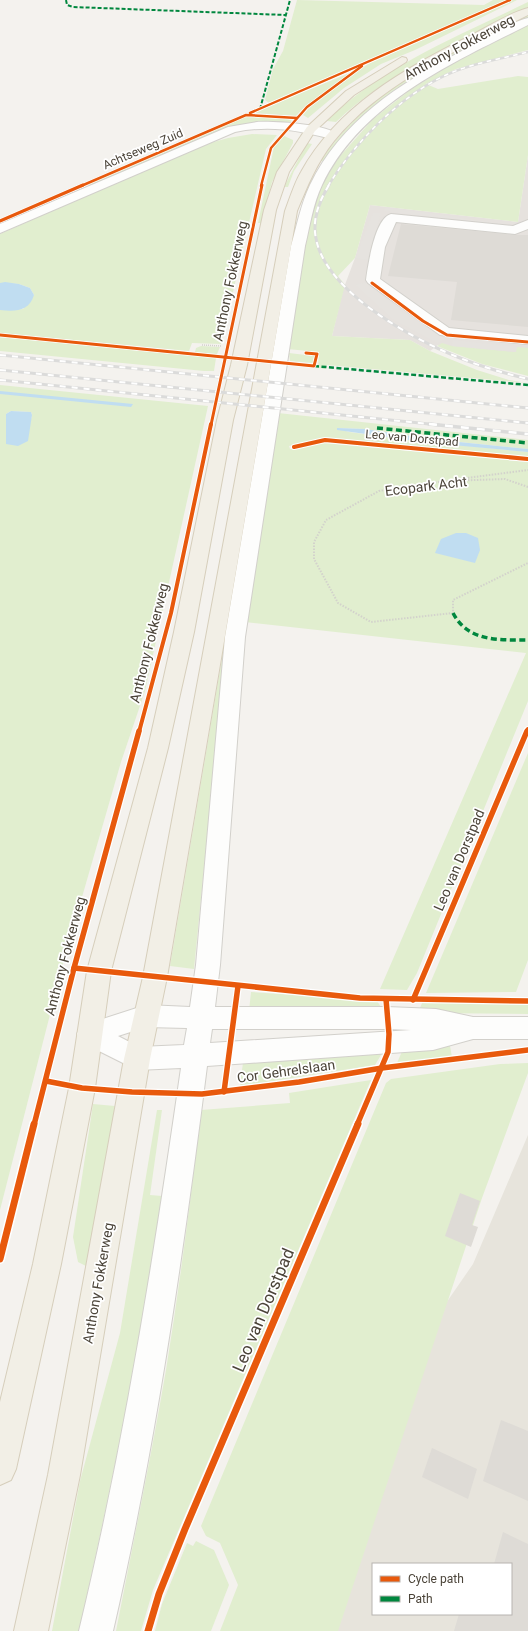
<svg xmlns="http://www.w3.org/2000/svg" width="528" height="1631" viewBox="0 0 528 1631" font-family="Roboto,sans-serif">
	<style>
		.residential { fill: #e7e4dc; fill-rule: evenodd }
		.industrial { fill: #e6e2de }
		.green { fill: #e1eecf; fill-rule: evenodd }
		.parking { fill: #e6e3df }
		.water { fill: #c0ddf1 }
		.building { fill: #dedbd6 }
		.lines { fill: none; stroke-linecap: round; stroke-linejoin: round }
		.minor-casing { stroke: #d2d0cb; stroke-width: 2 }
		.major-casing { stroke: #d6cebb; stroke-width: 2 }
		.path-far2 { stroke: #d3d2cc; stroke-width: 1.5; stroke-dasharray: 1 1; stroke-linecap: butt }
		.path-far1 { stroke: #d3d2cc; stroke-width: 2; stroke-dasharray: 1.5 1.5; stroke-linecap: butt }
		.path { stroke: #d3d2cc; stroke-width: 2.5; stroke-dasharray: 2 2; stroke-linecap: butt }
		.minor { fill: #fdfdfc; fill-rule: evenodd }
		.major { fill: #f2efe6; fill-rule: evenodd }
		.rail-far2-casing { stroke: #dbdbda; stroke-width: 2.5 }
		.rail-far1-casing { stroke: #dbdbda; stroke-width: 3 }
		.rail-casing { stroke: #dbdbda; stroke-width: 3.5 }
		.rail-far2 { stroke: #fff; stroke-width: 1.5; stroke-dasharray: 4.5; stroke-linecap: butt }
		.rail-far1 { stroke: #fff; stroke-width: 2; stroke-dasharray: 6; stroke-linecap: butt }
		.rail { stroke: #fff; stroke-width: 2.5; stroke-dasharray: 8; stroke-linecap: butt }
		.quiet-far2 { stroke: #00873e; stroke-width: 2; stroke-dasharray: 4 2; stroke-linecap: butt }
		.quiet-far1 { stroke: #00873e; stroke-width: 2.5; stroke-dasharray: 5 2.5; stroke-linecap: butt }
		.quiet { stroke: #00873e; stroke-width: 3.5; stroke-dasharray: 6 3.5; stroke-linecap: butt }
		.cycleway-far4-casing { stroke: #fff; stroke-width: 4 }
		.cycleway-far3-casing { stroke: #fff; stroke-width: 4.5 }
		.cycleway-far2-casing { stroke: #fff; stroke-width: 6 }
		.cycleway-far1-casing { stroke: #fff; stroke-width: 8 }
		.cycleway-casing { stroke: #fff; stroke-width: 10 }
		.cycleway-far4 { stroke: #e8590c; stroke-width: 2.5 }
		.cycleway-far3 { stroke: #e8590c; stroke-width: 3 }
		.cycleway-far2 { stroke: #e8590c; stroke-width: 4 }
		.cycleway-far1 { stroke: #e8590c; stroke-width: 5.5 }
		.cycleway { stroke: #e8590c; stroke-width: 7 }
		.labels { text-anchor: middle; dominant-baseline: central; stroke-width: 3.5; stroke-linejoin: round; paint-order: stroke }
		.far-street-label { font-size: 12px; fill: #4b4439; stroke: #fff }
		.street-label { font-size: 14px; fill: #4b4439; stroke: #fff }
		.near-street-label { font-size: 17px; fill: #4b4439; stroke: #fff }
	</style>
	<rect width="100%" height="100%" fill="#f4f2ee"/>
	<path class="residential" d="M528 1135V1631H279L328 1474 473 1264ZM373 1564H511V1614H373Z"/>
	<polygon class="industrial" points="528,155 528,355 438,345 430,351 410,340 332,336 343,290 355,258 370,205 518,222"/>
	<g class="green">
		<polygon points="297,0 484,5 493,0 507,0 269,103 265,100 273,69 283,51"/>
		<polygon points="513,0 517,0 415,50 381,64 344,88 308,118 303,115 309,108 368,64"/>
		<path d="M528 2V7C461 41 391 70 336 122L327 121C382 66 459 36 528 2Z"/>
		<path d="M528 15V18C472 47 408 72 362 117 348 130 337 146 325 161H321C369 87 452 54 528 15Z"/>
		<polygon points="528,25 528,50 456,69 426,84 438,89 518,76 528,77 528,155 518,222 370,205 355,258 338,276 345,285 332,336 410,340 430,351 477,370 509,380 527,383 327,365 326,369 318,368 319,352 287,349 307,228 314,200 333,164 373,119 410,90 450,65"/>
		<polygon points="352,72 307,105 296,116 253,113"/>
		<polygon points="251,116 286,118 292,121 289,124 257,122 230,127 91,186 87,184 242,118"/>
		<polygon points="252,134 277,135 266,149 221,344 192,343 189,351 0,333 0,310 23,309 34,295 30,288 19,284 0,283 0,234 196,147 228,138"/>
		<polygon points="284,136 293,140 293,143 272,182 261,223 258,223 274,147"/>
		<polygon points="307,143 312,144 294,171 288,187 284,187"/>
		<polygon points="0,337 216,358 214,371 204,371 0,351"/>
		<polygon points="442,343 452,346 515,352 517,347 528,348 528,376 482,364 437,346"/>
		<polygon points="201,346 220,347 217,354 195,352 196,348"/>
		<polygon points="289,353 314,356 313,363 290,361"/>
		<path d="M0 385 208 406 145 691 121 762 65 956 0 1210ZM11 411 31 412C36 424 14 436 6 444V414Z"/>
		<polygon points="278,413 528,440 528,449 430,439 365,429 337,428 349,432 403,439 528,452 528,457 325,438 289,446 290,449 294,449 324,443 528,462 528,701 417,973 407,990 380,989 526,653 245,622"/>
		<polygon points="229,617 194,969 170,966"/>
		<polygon points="528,753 528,960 516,992 426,993"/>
		<polygon points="251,992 370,1000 377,1001 381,1007 249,1011"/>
		<polygon points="422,1003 528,1004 528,1014 418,1013"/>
		<polygon points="450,1046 452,1057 397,1063 403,1049"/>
		<polygon points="384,1050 375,1065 241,1086 240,1084 243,1063"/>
		<polygon points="528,1063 528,1073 482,1198 338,1631 220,1631 238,1585 220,1543 206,1536 201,1526 386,1083 391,1079 500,1064"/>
		<path d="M371 1080 153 1590 141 1631H116C133 1544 151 1457 166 1370 180 1284 191 1197 201 1110L290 1103 289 1093Z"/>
		<polygon points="93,1104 115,1106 86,1266 78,1262 73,1237"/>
		<path d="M157 1110H162L150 1195 162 1196C142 1343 111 1487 79 1631H52L80 1481 120 1333Z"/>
		<polygon points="196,1541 214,1550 229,1585 211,1631 155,1631 162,1604 187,1543 193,1546"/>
	</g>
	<g class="parking">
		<polygon points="386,207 502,224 507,228 384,211"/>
		<polygon points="373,213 381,213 368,260 355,258"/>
		<polygon points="368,282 404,313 447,338 437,343 392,319 355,285"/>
		<polygon points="453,340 517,347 516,352 452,346"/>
	</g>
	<g class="water">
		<path d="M5 282 19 284 30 288 34 295C29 311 16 312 0 310V283Z"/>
		<polygon points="0,391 133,404 131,407 0,394"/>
		<polygon points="11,411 31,412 32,415 28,441 18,446 6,444 6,414"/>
		<polygon points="337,428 365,429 430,439 528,449 528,452 430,443 337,430"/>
		<polygon points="456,533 466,533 478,538 480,550 475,563 435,553 441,539"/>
	</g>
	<g class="building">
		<polygon points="401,224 515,235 528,235 528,327 451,320 457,282 388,276"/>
		<polygon points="460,1193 480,1201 472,1225 478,1227 471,1247 445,1236"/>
		<polygon points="501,1420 528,1431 528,1501 483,1481"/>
		<polygon points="432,1448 477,1469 468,1499 422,1477"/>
		<polygon points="503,1532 528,1544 528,1631 454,1631 459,1614 511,1614 511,1564 494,1564"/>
	</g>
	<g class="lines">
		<g class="minor-casing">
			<g id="minor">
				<path d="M528 18V25C452 63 361 103 322 185 313 204 310 225 305 246L245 637 220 965 215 1007H387L436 1009 473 1017H528V1039H473L433 1050 207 1066C183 1256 156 1444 113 1631H79C124 1445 154 1257 181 1068L137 1070 81 1042 77 1034 81 1026 146 1005 190 1007 196 965 225 637 291 246C297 225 301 204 310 185 340 122 400 83 460 52 477 42 510 22 528 18ZM146 1027 187 1028 184 1045 139 1047 118 1036ZM212 1029H387L411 1030 210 1043Z"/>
				<path d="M257 122C272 121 329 124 337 135L331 139C299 130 269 125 235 132L0 233V224L228 127Z"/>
				<path d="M391 214 513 226 528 220V229L515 234 396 222 385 247 380 279 449 328 528 336V344L440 335 368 283 366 280C368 265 375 218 391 214Z"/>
			</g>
		</g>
		<g class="major-casing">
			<g id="major">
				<path d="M528 8V15C460 49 383 81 334 141 317 162 307 187 297 211L167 977 150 1059 80 1475 48 1631H14L48 1475 124 1059 143 977 285 211C290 198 294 184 301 172 337 107 403 69 468 37 486 28 509 13 528 8Z"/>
				<polygon points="402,57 406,58 407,60 406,62 354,95 315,131 289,172 276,210 247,365 233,420 194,632 168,748 111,971 95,1088 61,1264 16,1469 11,1480 0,1485 0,1402 33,1264 69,1088 87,971 148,748 174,632 217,420 231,365 264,210 277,172 307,127 346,91"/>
			</g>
		</g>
		<polyline class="path-far2" points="202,345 221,346"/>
		<g class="path-far1">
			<polyline points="459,479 528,470"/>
			<polyline points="528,487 505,479 445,481 379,491 326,520 314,542 314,559 338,603 371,622 453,613 453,600 528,563"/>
		</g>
		<polyline class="path" points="489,1052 489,1055"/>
		<use href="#minor" class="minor"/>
		<use href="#major" class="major"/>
		<g class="rail-far2-casing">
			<path id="rail-far2" d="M328 186C354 143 400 96 446 75 472 63 501 59 528 52"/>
		</g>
		<g class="rail-far1-casing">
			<g id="rail-far1">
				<path d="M329 185C318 203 311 222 317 243 330 293 411 338 455 356 479 366 503 373 528 379"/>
				<polyline points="0,355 528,408"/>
				<polyline points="0,370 528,423"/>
				<polyline points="0,380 439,425"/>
			</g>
		</g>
		<g class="rail-casing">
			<polyline id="rail" points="429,424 528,434"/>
		</g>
		<use href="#rail-far2" class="rail-far2"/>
		<use href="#rail-far1" class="rail-far1"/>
		<use href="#rail" class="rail"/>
		<g class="quiet-far2">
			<polyline points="66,0 67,5 73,7 286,15"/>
			<polyline points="260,109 290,0"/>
		</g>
		<polyline class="quiet-far1" points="314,366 528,385"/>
		<g class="quiet">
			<polyline points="377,428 528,443"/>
			<path d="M453 613C468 642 499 640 528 640"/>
		</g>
		<g class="cycleway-far4-casing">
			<g id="cycleway-far4">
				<polyline points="250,113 510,0"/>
				<polyline points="81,186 246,115 297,118"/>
				<polyline points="261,186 271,148 307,107 362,66"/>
			</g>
		</g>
		<g class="cycleway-far3-casing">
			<g id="cycleway-far3">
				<polyline points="0,221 83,185"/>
				<polyline points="372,283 423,321 447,335 528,342"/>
				<polyline points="0,335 314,366 317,354 306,353"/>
				<polyline points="211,425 262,185"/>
			</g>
		</g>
		<g class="cycleway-far2-casing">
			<g id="cycleway-far2">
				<polyline points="294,447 325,440 528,459"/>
				<polyline points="139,732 171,613 211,424"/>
				<polyline points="527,732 528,729"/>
			</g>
		</g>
		<g class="cycleway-far1-casing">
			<g id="cycleway-far1">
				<polyline points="74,968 360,998 528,1001"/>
				<polyline points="413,1000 527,731"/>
				<polyline points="46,1081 82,1088 132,1092 202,1094 299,1082 382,1068 528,1050"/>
				<polyline points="224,1092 238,986"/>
				<polyline points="34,1125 74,968 139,731"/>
				<polyline points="357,1125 388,1052 389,1034 386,999"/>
			</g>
		</g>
		<g class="cycleway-casing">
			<g id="cycleway">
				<polyline points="0,1259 34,1124"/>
				<polyline points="148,1631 159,1594 185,1529 358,1124"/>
			</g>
		</g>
		<use href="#cycleway-far4" class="cycleway-far4"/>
		<use href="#cycleway-far3" class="cycleway-far3"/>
		<use href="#cycleway-far2" class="cycleway-far2"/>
		<use href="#cycleway-far1" class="cycleway-far1"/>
		<use href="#cycleway" class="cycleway"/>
	</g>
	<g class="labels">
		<g class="far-street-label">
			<text transform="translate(143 149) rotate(-23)">Achtseweg Zuid</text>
			<text transform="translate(412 438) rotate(5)">Leo van Dorstpad</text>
		</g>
		<g class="street-label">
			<text transform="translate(459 47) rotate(-28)">Anthony Fokkerweg</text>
			<text transform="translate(230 281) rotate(-78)">Anthony Fokkerweg</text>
			<text transform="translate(426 486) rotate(-7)">Ecopark Acht</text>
			<text transform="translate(149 643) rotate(-76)">Anthony Fokkerweg</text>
			<text transform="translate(459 860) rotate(-67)">Leo van Dorstpad</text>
			<text transform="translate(65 956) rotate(-75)">Anthony Fokkerweg</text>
			<text transform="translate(286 1071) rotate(-8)">Cor Gehrelslaan</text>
			<text transform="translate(98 1283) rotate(-80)">Anthony Fokkerweg</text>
		</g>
		<g class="near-street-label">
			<text transform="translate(263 1310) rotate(-67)">Leo van Dorstpad</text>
		</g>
	</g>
	<rect x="372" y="1563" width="140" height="52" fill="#ffffff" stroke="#b7b4b0"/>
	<rect x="380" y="1576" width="20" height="6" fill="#e8590c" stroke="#b7b4b0"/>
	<text x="408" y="1583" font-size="12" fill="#4b4439">Cycle path</text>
	<rect x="380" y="1596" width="20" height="6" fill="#00873e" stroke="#b7b4b0"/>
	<text x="408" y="1603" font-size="12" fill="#4b4439">Path</text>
</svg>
